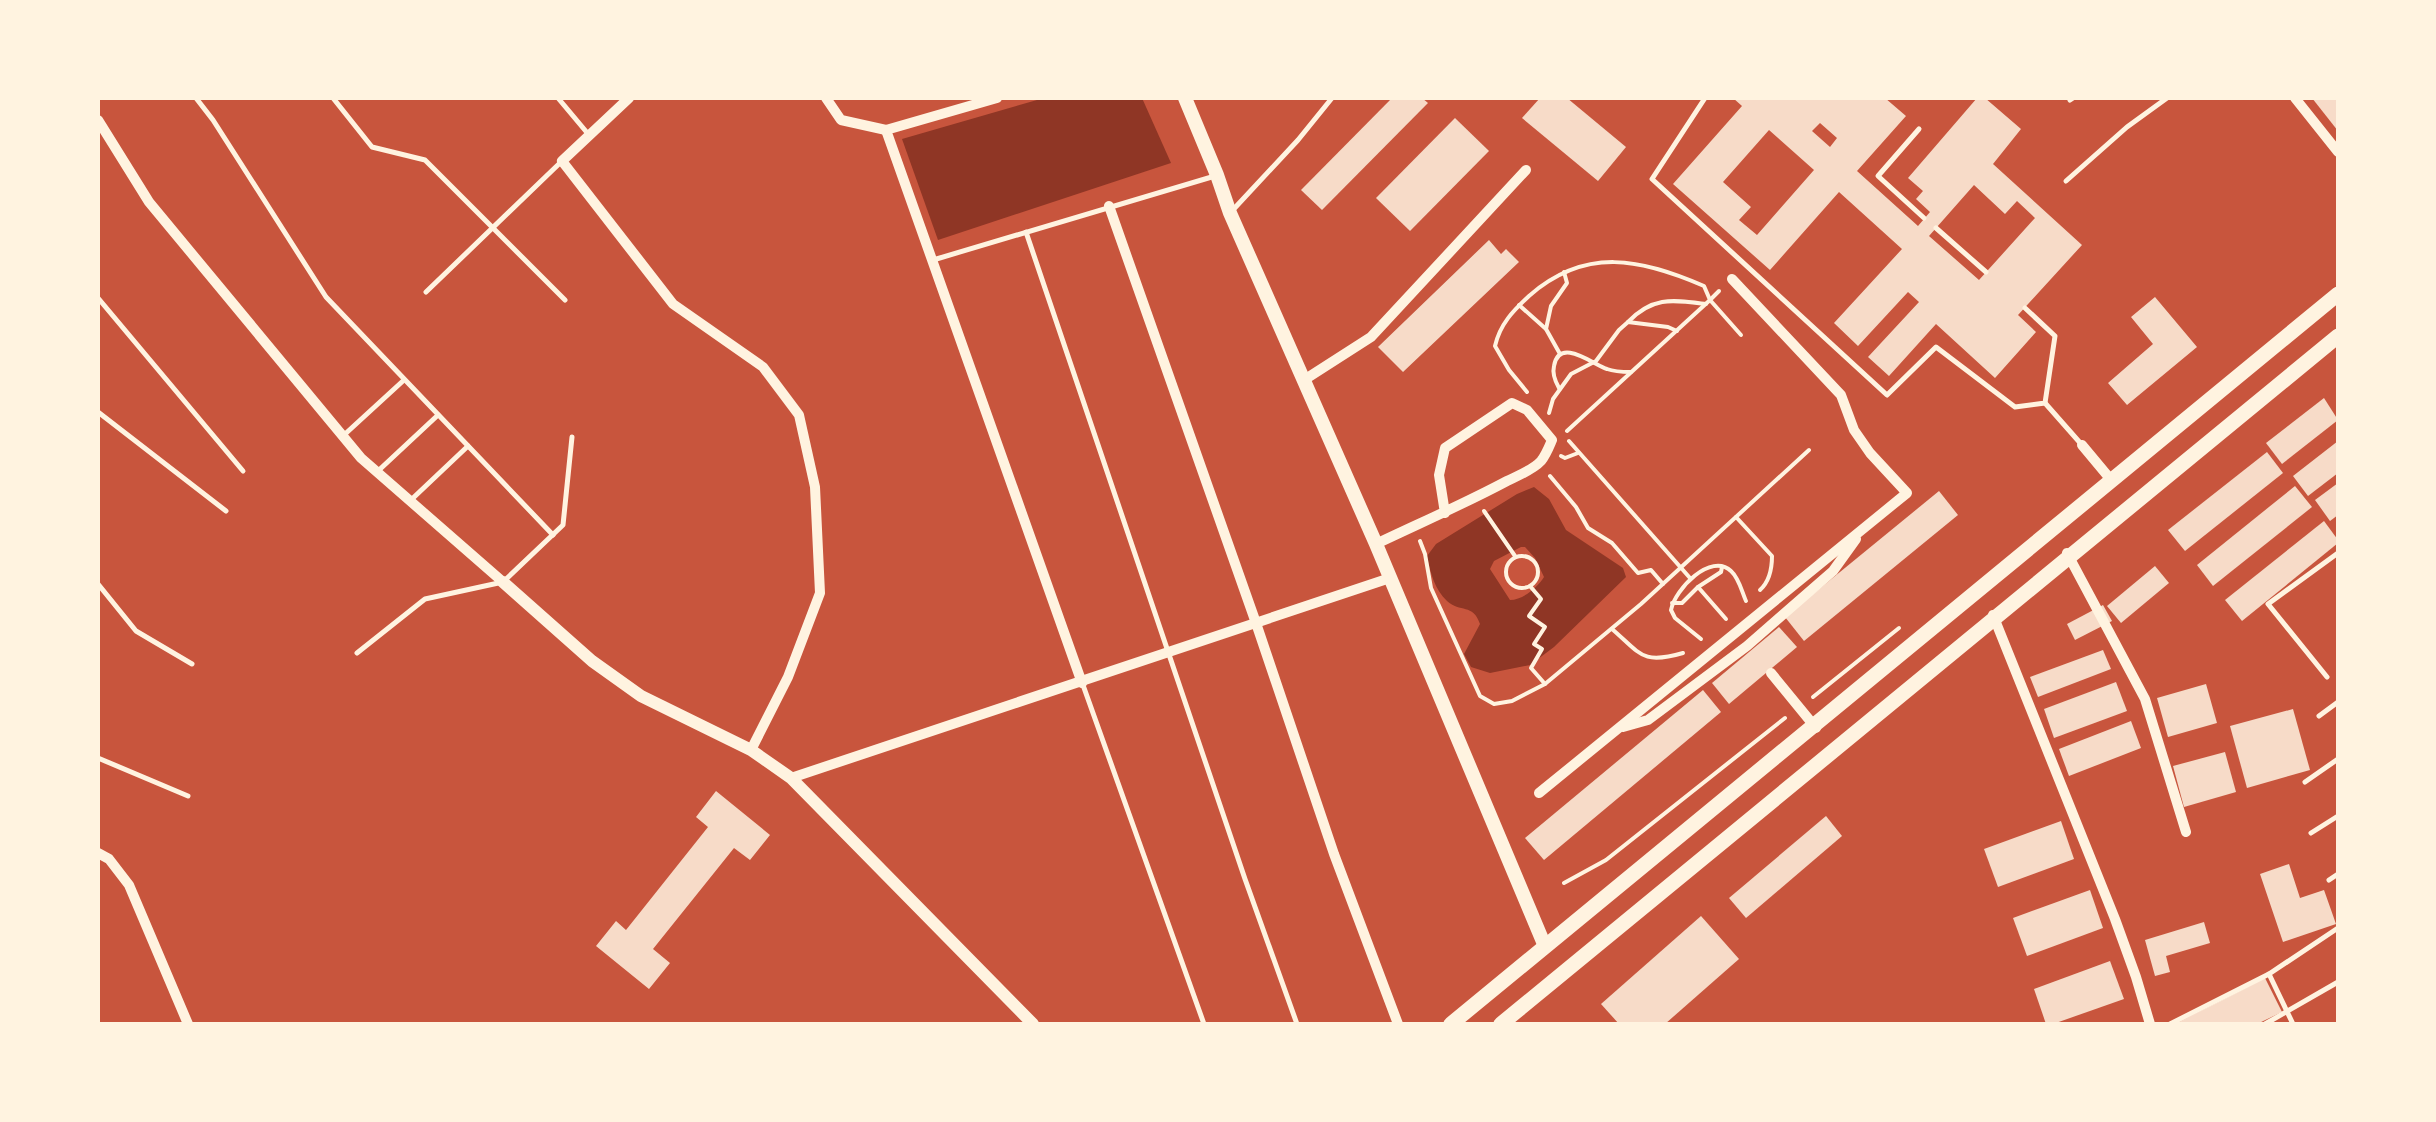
<svg xmlns="http://www.w3.org/2000/svg" width="2436" height="1122" viewBox="0 0 2436 1122" font-family="'Sofia Sans Condensed',sans-serif">
	<style>
		.water { fill: #8f3625; fill-rule: evenodd }
		.building { fill: #f7dbc8; fill-rule: evenodd }
		.lines { fill: none; stroke-linecap: round; stroke-linejoin: round }
		.path { stroke: #fff3e0; stroke-width: 4 }
		.service { stroke: #fff3e0; stroke-width: 5 }
		.minor { stroke: #fff3e0; stroke-width: 10 }
		.tertiary { stroke: #fff3e0; stroke-width: 12 }
		.secondary { stroke: #fff3e0; stroke-width: 14 }
		.primary { stroke: #fff3e0; stroke-width: 15 }
	</style>
	<rect width="100%" height="100%" fill="#c8553d"/>
	<g class="water">
		<polygon points="1044,98 1142,98 1171,163 938,240 902,139"/>
		<path d="M1534 487 1549 499 1566 530 1623 568 1626 577 1554 647 1530 665 1490 673 1471 667 1464 654 1480 624C1473 603 1460 613 1447 601 1435 590 1430 572 1427 556L1436 544 1517 494ZM1521 547H1525L1535 558 1544 577C1538 587 1523 600 1510 600L1490 569 1494 561Z"/>
	</g>
	<g class="building">
		<polygon points="1392,98 1422,98 1428,103 1322,210 1301,190"/>
		<polygon points="1540,98 1567,98 1626,147 1598,181 1522,118"/>
		<path d="M1733 98H1885L1906 116 1857 171 1918 226 1930 212 1916 199 1923 191 1908 178 1977 98H1985L2021 129 1993 164 2082 245 2018 315 2036 332 1995 378 1936 324 1889 376 1868 357 1919 302 1908 292 1858 346 1834 323 1902 249 1839 192 1770 270 1673 184 1742 106ZM1820 123 1837 138 1830 147 1812 131ZM1769 130 1814 170 1757 235 1739 220 1751 207 1723 182ZM1974 185 2005 214 2017 201 2035 218 1979 280 1929 236Z"/>
		<polygon points="2312,98 2338,98 2338,131"/>
		<polygon points="1455,118 1489,151 1410,231 1376,198"/>
		<polygon points="1489,240 1501,254 1506,249 1519,262 1403,372 1378,347"/>
		<polygon points="2155,297 2197,347 2127,405 2108,383 2153,344 2131,317"/>
		<polygon points="2324,398 2338,420 2282,464 2266,443"/>
		<polygon points="2338,441 2338,473 2308,496 2293,476"/>
		<polygon points="2267,452 2283,473 2185,551 2168,530"/>
		<polygon points="2338,483 2338,515 2330,521 2315,500"/>
		<polygon points="2295,486 2312,507 2213,586 2197,565"/>
		<polygon points="1939,491 1958,515 1804,641 1785,617"/>
		<polygon points="2324,521 2338,540 2338,543 2242,621 2225,600"/>
		<polygon points="2155,566 2169,583 2121,623 2107,606"/>
		<polygon points="2103,605 2112,621 2075,640 2067,624"/>
		<polygon points="1779,627 1797,647 1729,704 1712,683"/>
		<polygon points="2103,650 2111,669 2038,697 2030,677"/>
		<polygon points="2116,682 2127,711 2054,738 2044,709"/>
		<polygon points="2206,684 2217,723 2168,737 2157,698"/>
		<polygon points="1703,690 1721,712 1544,860 1525,838"/>
		<polygon points="2293,709 2310,770 2247,788 2230,726"/>
		<polygon points="2131,721 2141,748 2069,776 2059,749"/>
		<polygon points="2225,752 2236,792 2184,807 2173,766"/>
		<polygon points="716,791 770,835 750,860 734,848 653,949 670,963 649,989 596,946 616,921 626,930 708,827 696,817"/>
		<polygon points="1826,816 1842,836 1746,918 1729,898"/>
		<polygon points="2061,821 2074,859 1998,887 1984,849"/>
		<polygon points="2289,864 2300,898 2324,890 2336,924 2283,942 2260,874"/>
		<polygon points="2090,890 2103,928 2027,956 2013,918"/>
		<polygon points="1701,916 1739,959 1665,1024 1619,1024 1601,1004"/>
		<polygon points="2204,922 2210,943 2166,956 2170,972 2155,976 2145,940"/>
		<polygon points="2110,961 2124,999 2053,1024 2046,1024 2034,989"/>
		<polygon points="2265,978 2282,1012 2257,1024 2175,1024"/>
	</g>
	<g class="lines">
		<g class="path">
			<polyline points="1719,291 1710,300 1741,335"/>
			<polyline points="1519,305 1546,329 1560,354"/>
			<path d="M1628 322C1653 296 1673 300 1706 304"/>
			<polyline points="1546,329 1551,306 1567,283 1564,272"/>
			<path d="M1559 388C1555 381 1552 374 1554 366 1559 336 1594 365 1607 369 1615 372 1623 372 1631 372"/>
			<path d="M1527 392 1509 370 1495 346C1500 324 1513 311 1529 296 1586 246 1641 259 1704 286L1710 300 1567 431"/>
			<polyline points="1549,413 1553,399 1571,374 1596,361 1619,330 1628,322 1668,327 1677,331"/>
			<polyline points="1569,441 1690,578"/>
			<polyline points="1561,456 1565,458 1578,453"/>
			<polyline points="1550,476 1576,507 1588,528 1612,543 1638,573 1651,570 1663,584"/>
			<polyline points="1484,511 1515,556"/>
			<path d="M1736 517 1772 556C1772 569 1770 581 1760 590"/>
			<polyline points="1420,541 1425,554 1431,588 1480,696 1494,704 1512,701 1545,684 1641,604 1809,450"/>
			<circle cx="1522" cy="572" r="16"/>
			<polyline points="1530,586 1541,599 1529,616 1545,627 1534,644 1542,649 1531,668 1545,684"/>
			<polyline points="1698,587 1726,619"/>
			<polyline points="1672,603 1682,603 1698,587 1721,572 1722,567"/>
			<path d="M1612 629C1641 654 1642 665 1683 653"/>
			<path d="M1701 639 1675 618 1671 610C1675 589 1711 552 1731 571 1739 578 1742 592 1746 601"/>
			<polyline points="1813,697 1899,628"/>
			<polyline points="1564,883 1606,860 1785,718"/>
		</g>
		<g class="service">
			<polyline points="196,98 213,120 326,297 553,535"/>
			<polyline points="333,98 372,147 425,160 565,300"/>
			<polyline points="558,98 589,135"/>
			<polyline points="1705,98 1652,179 1887,395 1936,347 2015,407 2045,403 2055,336 2025,308"/>
			<polyline points="2070,100 2073,98"/>
			<polyline points="1919,129 1878,176 1924,218"/>
			<polyline points="2066,181 2127,127 2167,98"/>
			<polyline points="1231,212 1298,140 1332,98"/>
			<polyline points="1936,228 1986,272"/>
			<polyline points="1026,232 1245,879 1297,1024"/>
			<polyline points="933,260 1215,176"/>
			<polyline points="426,292 562,161"/>
			<polyline points="98,298 243,471"/>
			<polyline points="2045,403 2082,445"/>
			<polyline points="98,412 226,511"/>
			<polyline points="344,435 404,380"/>
			<polyline points="378,471 438,415"/>
			<polyline points="412,499 468,446"/>
			<polyline points="98,584 136,631 192,664"/>
			<polyline points="357,653 425,599 503,582 563,525 572,437"/>
			<polyline points="2327,677 2268,604 2338,553"/>
			<polyline points="1083,685 1204,1024"/>
			<polyline points="2319,716 2338,702"/>
			<polyline points="98,758 188,796"/>
			<polyline points="2305,782 2338,759"/>
			<polyline points="2311,833 2338,816"/>
			<polyline points="2329,880 2338,874"/>
			<polyline points="2269,974 2293,1024"/>
			<polyline points="2170,1024 2269,974 2338,928"/>
			<polyline points="2265,1024 2338,982"/>
		</g>
		<g class="minor">
			<polyline points="629,98 562,161 673,304 763,367 799,415 815,487 820,593 788,677 751,750"/>
			<polyline points="826,98 841,120 886,130"/>
			<polyline points="997,98 886,130 1082,683"/>
			<polyline points="2295,98 2338,152"/>
			<polyline points="98,120 149,202 361,458 503,582"/>
			<polyline points="1109,206 1256,623 1334,854 1398,1024"/>
			<polyline points="1304,380 1371,337 1526,170"/>
			<polyline points="2082,445 2112,481"/>
			<path d="M1376 544C1420 523 1464 504 1507 481 1517 476 1533 470 1541 461 1546 455 1549 447 1552 440L1527 410 1512 403 1445 448 1439 475 1445 513"/>
			<polyline points="2067,553 2145,699 2186,832"/>
			<polyline points="1993,615 2115,919 2136,977 2150,1024"/>
			<polyline points="1771,673 1816,728"/>
			<polyline points="1623,727 1648,720 1747,646 1833,571 1856,539"/>
			<polyline points="791,778 1390,578"/>
			<polyline points="1539,793 1907,493 1870,453 1854,430 1841,395 1732,279"/>
			<polyline points="98,853 109,859 129,885 188,1024"/>
		</g>
		<polyline class="tertiary" points="503,582 592,661 641,696 751,750 791,778 1033,1024"/>
		<polyline class="secondary" points="1185,98 1217,175 1230,213 1376,544 1544,944"/>
		<g class="primary">
			<polyline points="1451,1024 2338,294"/>
			<polyline points="1501,1024 2338,336"/>
		</g>
	</g>
	<rect width="2436" height="1122" fill="none" stroke="#fff3e0" stroke-width="200"/>
</svg>
